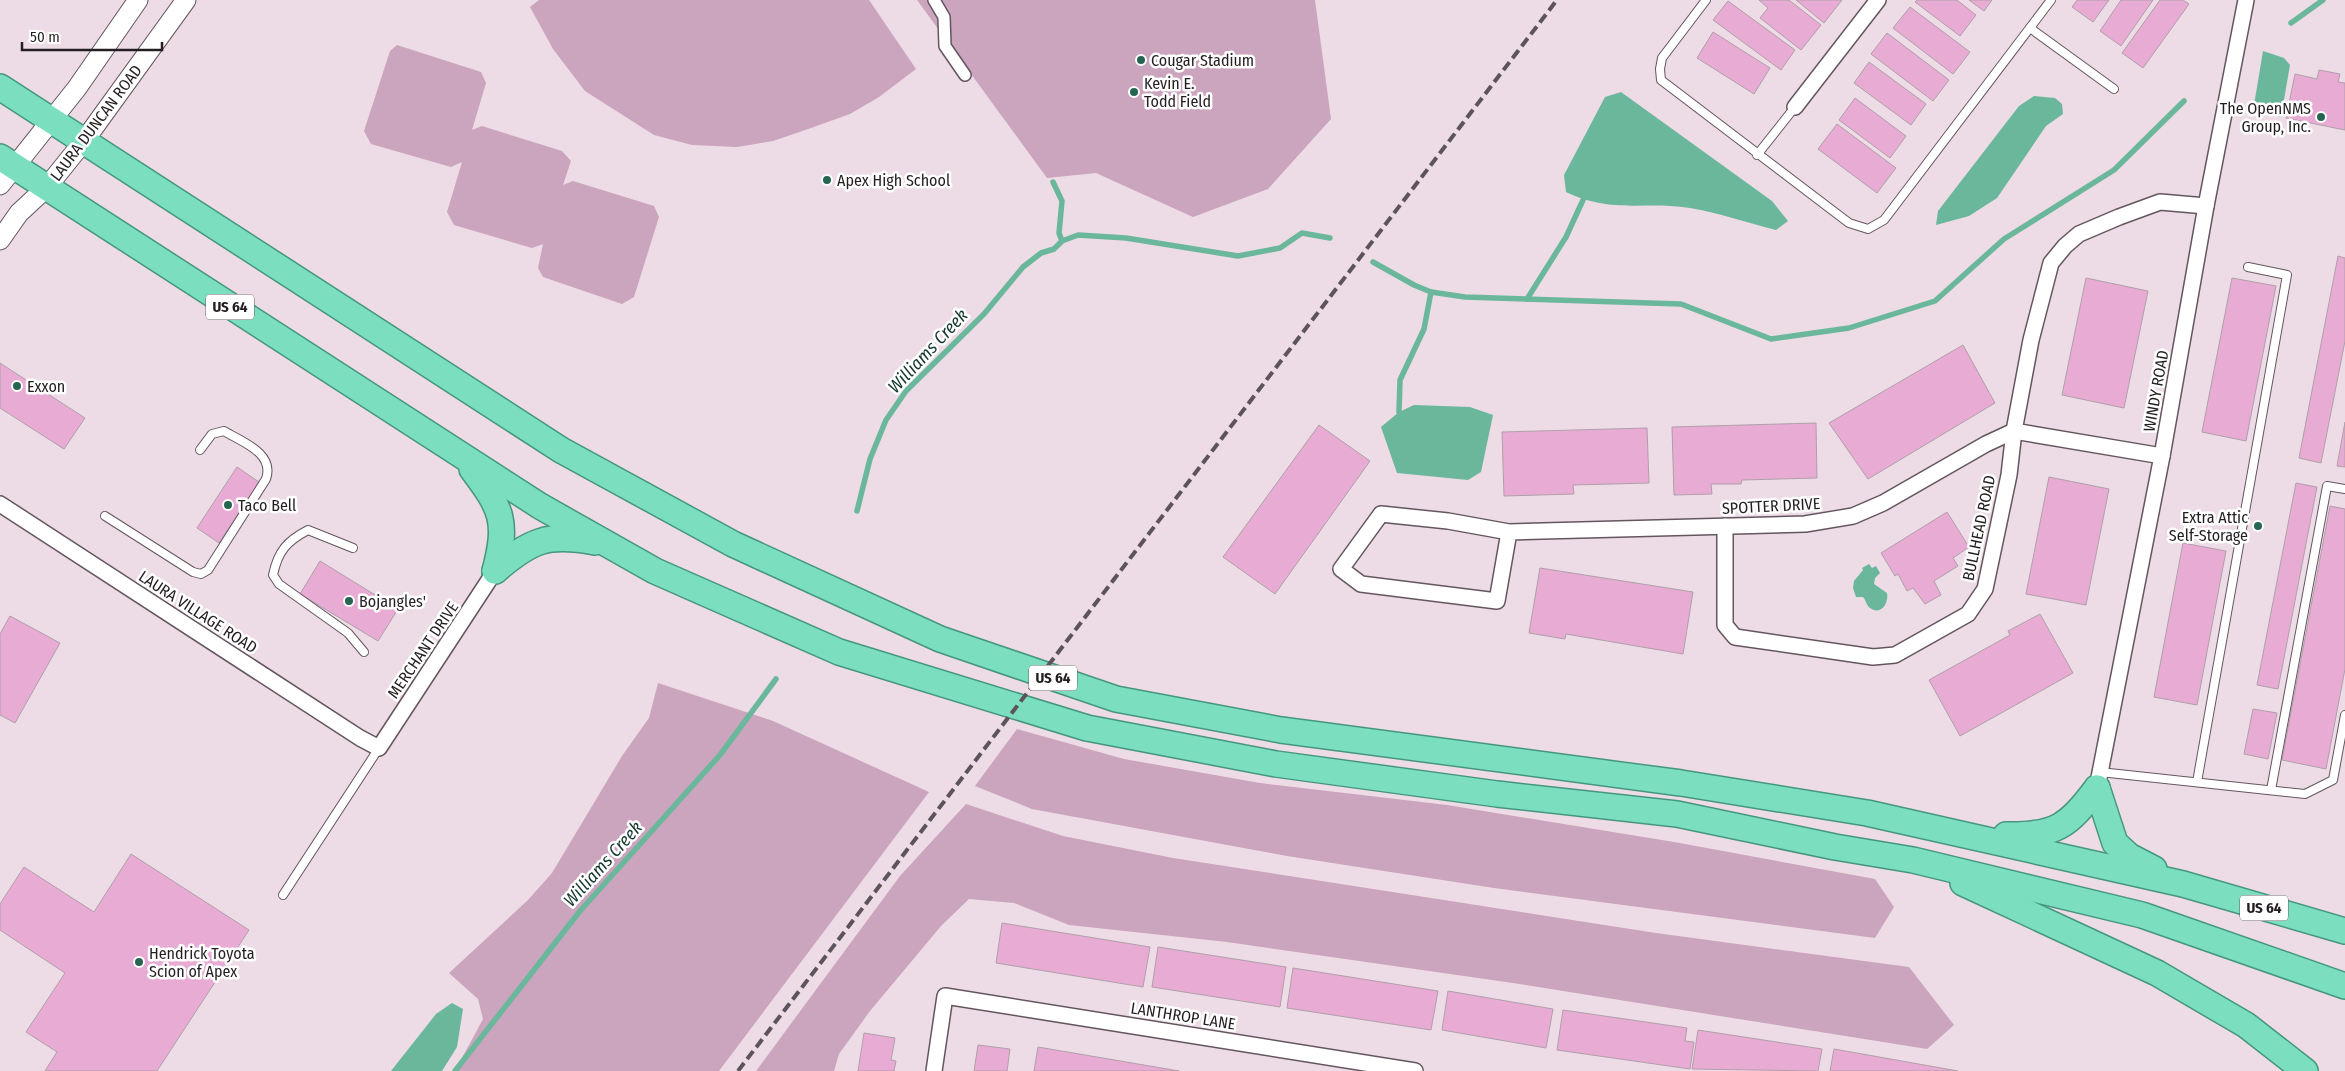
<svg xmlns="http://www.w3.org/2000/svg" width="2345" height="1071" viewBox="0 0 2345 1071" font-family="'Fira Sans Condensed',sans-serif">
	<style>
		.green { fill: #cba4bd }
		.water { fill: #6ab79c }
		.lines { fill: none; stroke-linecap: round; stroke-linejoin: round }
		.stream { stroke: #6ab79c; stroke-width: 5.5 }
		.building { fill: #e8acd4; stroke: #af9fa9 }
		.service-casing { stroke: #64565f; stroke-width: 10 }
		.pedestrian-casing { stroke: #64565f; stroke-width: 14 }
		.minor-casing { stroke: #64565f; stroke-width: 18 }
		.tertiary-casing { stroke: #64565f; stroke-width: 21 }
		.trunk-casing { stroke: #46967e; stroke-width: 28 }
		.service { stroke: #fff; stroke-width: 8 }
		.pedestrian { stroke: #fff; stroke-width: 11 }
		.minor { stroke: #fff; stroke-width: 15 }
		.tertiary { stroke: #fff; stroke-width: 19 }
		.trunk { stroke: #7adebf; stroke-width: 25 }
		.rail { stroke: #5d545a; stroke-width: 4; stroke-dasharray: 10 5; stroke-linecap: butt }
		.poi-dot { fill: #266551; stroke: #fff; stroke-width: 2 }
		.labels { text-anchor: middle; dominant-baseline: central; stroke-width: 5; stroke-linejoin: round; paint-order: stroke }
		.shield { fill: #fff; stroke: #666264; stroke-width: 1 }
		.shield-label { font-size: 15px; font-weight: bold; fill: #241e22 }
		.poi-label { font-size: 16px; fill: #241e22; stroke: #fff; text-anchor: start }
		.street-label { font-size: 16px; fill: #241e22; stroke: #fff }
		.water-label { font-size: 18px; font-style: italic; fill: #15382d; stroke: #fff }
	</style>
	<rect width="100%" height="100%" fill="#eddbe6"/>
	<g class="green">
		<polygon points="539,0 869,0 916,69 879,97 850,114 811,128 773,141 737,147 692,145 654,135 585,91 553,49 530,7"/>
		<polygon points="917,0 1315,0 1331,119 1268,189 1193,217 1096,173 1047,178"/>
		<polygon points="397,45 481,72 486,83 472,130 482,126 562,151 571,161 563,185 573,181 654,206 659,217 634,297 622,304 543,277 538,268 543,244 532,248 454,225 447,212 462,162 451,167 371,144 364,131 390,51"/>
		<polygon points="658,683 773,721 929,792 719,1071 455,1071 483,1019 478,999 449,973 528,900 552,873 622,756 649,718"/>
		<polygon points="1017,729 1124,759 1260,783 1447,805 1674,842 1875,879 1894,907 1875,938 1494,888 1287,856 1032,809 975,786"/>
		<polygon points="966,804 1063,836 1173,858 1656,933 1909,967 1954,1025 1927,1049 1513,983 1227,942 1069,925 1014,903 969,899 941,926 870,1011 839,1054 834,1071 756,1071 900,876"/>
	</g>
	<g class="water">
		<polygon points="2263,51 2284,58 2290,65 2281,117 2253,111"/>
		<path d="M1621 92 1772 201 1788 221 1776 230C1748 223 1719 213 1690 208 1644 201 1613 214 1566 192L1564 175 1605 97Z"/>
		<polygon points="2034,96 2055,98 2062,104 2063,114 2046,126 1997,198 1969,216 1936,225 1938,211 2019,106"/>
		<polygon points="1414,405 1470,407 1493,415 1481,472 1468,480 1397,473 1381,427 1399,412"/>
		<path d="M1869 564 1872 568 1876 566 1880 573 1875 578 1874 584 1887 593C1889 603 1881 616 1870 608 1866 605 1866 600 1863 597H1856L1853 588 1854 581 1863 570 1862 568Z"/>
		<polygon points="452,1003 463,1009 457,1047 442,1071 391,1071 436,1014"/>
	</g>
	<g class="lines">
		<g class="stream">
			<polyline points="2291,23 2323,0"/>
			<polyline points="1053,182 1062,201 1059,233 1062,241"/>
			<polyline points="1373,262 1414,285 1431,292 1465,297 1681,304 1771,339 1849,328 1935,301 2004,239 2114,170 2184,101"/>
			<polyline points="1527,299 1566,237 1583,200"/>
			<polyline points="1399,412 1400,380 1424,329 1431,292"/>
			<polyline points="857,511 870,459 886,420 906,391 984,314 1023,267 1041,253 1054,249 1062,241 1078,235 1126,238 1238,256 1280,248 1302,233 1330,238"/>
			<polyline points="455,1071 580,911 720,755 776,679"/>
		</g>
	</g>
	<g class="building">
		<polygon points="1759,0 1789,0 1821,25 1801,50 1760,18 1768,8"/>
		<polygon points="1796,0 1842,0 1824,23"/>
		<polygon points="1917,0 1957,0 1976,15 1960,36 1915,2"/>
		<polygon points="1969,0 1992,0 1984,11"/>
		<polygon points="2077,0 2109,0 2093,22 2072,7"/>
		<polygon points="2121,0 2153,0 2121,46 2100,31"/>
		<polygon points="2160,0 2183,0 2189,4 2143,68 2122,53"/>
		<polygon points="1728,1 1795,50 1781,70 1713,20"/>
		<polygon points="1910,7 1970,52 1953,74 1893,28"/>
		<polygon points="1713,32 1770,68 1754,94 1697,58"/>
		<polygon points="1887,33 1949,80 1933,101 1871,54"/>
		<polygon points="1869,62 1926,104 1911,125 1854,83"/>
		<polygon points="2319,70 2340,74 2338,82 2345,83 2345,130 2286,118 2295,74 2317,79"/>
		<polygon points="1855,98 1906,136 1890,158 1839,120"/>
		<polygon points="1837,124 1896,168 1877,193 1818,149"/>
		<polygon points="2338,256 2345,258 2345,341 2321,463 2299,458"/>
		<polygon points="2086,278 2148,291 2124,408 2062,395"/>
		<polygon points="2232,278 2276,286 2246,441 2202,432"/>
		<polygon points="1963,345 1995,403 1868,479 1829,423"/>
		<polygon points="0,363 85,418 64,449 0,408"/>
		<polygon points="2345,422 2345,467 2337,466"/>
		<polygon points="1816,423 1817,478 1742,480 1741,484 1711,484 1712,494 1674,495 1672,427"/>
		<polygon points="1319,425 1370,461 1275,594 1223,557"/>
		<polygon points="1647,428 1649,483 1573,485 1574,494 1504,496 1502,432"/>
		<polygon points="237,467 259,482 219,543 197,528"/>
		<polygon points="2049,477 2109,489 2086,605 2026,594"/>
		<polygon points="2296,483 2317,487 2278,689 2257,685"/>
		<polygon points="2330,506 2345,509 2345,669 2326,769 2282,760"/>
		<polygon points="1947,512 1969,547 1953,558 1958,566 1934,581 1941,595 1925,604 1913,588 1907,591 1898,574 1895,576 1881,553"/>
		<polygon points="2183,543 2226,551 2197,705 2154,697"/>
		<polygon points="320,561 398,609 378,641 300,594"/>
		<polygon points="1540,568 1693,592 1683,654 1566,634 1565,639 1529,633"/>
		<polygon points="2040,614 2073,673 1960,736 1929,680 2010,635 2008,631"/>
		<polygon points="10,616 60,643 15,723 0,715 0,634"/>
		<polygon points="2253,709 2277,713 2268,759 2244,754"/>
		<polygon points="131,854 249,930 157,1071 45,1071 57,1052 26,1032 65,973 0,930 0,904 24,867 94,912"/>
		<polygon points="1002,923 1150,947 1143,987 996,963"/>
		<polygon points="1158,947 1286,967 1280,1007 1152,987"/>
		<polygon points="1293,968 1438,991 1431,1030 1287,1008"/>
		<polygon points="1448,991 1553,1009 1546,1048 1442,1030"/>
		<polygon points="1563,1010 1687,1028 1685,1041 1694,1042 1690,1069 1557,1050"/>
		<polygon points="1698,1030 1822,1049 1818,1071 1692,1069"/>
		<polygon points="864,1033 895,1038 891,1060 896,1061 894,1071 858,1071"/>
		<polygon points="978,1045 1010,1049 1007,1071 974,1071"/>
		<polygon points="1038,1047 1179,1071 1034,1071"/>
		<polygon points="1834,1049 1958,1071 1830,1071"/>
	</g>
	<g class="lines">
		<g class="service-casing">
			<g id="service">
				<polyline points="1706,0 1662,58 1660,69 1661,80 1849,223 1868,229 1884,220 2051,0"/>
				<polyline points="2030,28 2114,89"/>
				<polyline points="1757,155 1795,107"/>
				<path d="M105 516 193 572 201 574 208 570 266 479C275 453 242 442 224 431L212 434 200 450"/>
				<path d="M353 548 308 530C287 541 278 551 273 575L279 584 348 633 364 652"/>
				<polyline points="2100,772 2305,794 2333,780 2345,715"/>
				<polyline points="2197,782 2287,275 2248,267"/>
				<polyline points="2271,790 2327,486 2345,489"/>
				<polyline points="283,895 379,748"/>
			</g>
		</g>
		<g class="pedestrian-casing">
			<polyline id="pedestrian" points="934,0 944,17 945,46 965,75"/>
		</g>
		<g class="minor-casing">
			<g id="minor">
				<polyline points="1795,107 1878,0"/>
				<polyline points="0,504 360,738 379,748 495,571"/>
				<polyline points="1725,526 1725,625 1735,637 1873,657 1895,655 1968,614 1985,589 2009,475 2014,431 2031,340 2051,263 2065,246 2079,234 2119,217 2160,202 2206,206"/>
				<polyline points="1509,532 1497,601 1361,584 1341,569 1381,514 1448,521 1509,532 1805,524 1853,516 1883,503 1986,444 2014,431 2162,456"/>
				<polyline points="2097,788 2162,456 2206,206 2246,0"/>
				<polyline points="934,1071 945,996 1415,1071"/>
			</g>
		</g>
		<g class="tertiary-casing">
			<g id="tertiary">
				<polyline points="0,185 77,88 138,0"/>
				<polyline points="0,240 19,213 47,187 84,141 186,0"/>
			</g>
		</g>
		<g class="trunk-casing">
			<g id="trunk">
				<polyline points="0,87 561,450 733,544 940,639 1116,699 1281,730 1681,783 1867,813 2183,884 2345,931"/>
				<polyline points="0,157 540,506 655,571 839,652 1087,728 1276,764 1497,794 1677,814 1835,847 1913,860 2142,915 2345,986"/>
				<path d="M472 469C502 509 508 521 495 571"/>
				<path d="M495 571C531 540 547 533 595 542"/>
				<polyline points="2097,788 2115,843 2129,856 2154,869"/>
				<path d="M2006 835C2056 836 2068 826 2097 788"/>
				<polyline points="1963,883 2157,973 2246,1025 2305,1071"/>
			</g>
		</g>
		<use href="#service" class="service"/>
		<use href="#pedestrian" class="pedestrian"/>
		<use href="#minor" class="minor"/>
		<use href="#tertiary" class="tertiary"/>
		<use href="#trunk" class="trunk"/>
		<polyline class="rail" points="738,1071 1557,0"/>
	</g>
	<g class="poi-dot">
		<circle cx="1141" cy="60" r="5"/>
		<circle cx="1134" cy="92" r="5"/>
		<circle cx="2321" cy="117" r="5"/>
		<circle cx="827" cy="180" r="5"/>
		<circle cx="17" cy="386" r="5"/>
		<circle cx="228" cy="505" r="5"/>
		<circle cx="2258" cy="526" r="5"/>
		<circle cx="349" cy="601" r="5"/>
		<circle cx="139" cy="962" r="5"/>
	</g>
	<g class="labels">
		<g class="shield">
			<rect x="206" y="294.5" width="48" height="25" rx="4"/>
			<rect x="1029" y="665.5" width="48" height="25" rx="4"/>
			<rect x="2240" y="895.5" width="48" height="25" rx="4"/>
		</g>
		<g class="shield-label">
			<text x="230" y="307">US 64</text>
			<text x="1053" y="678">US 64</text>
			<text x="2264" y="908">US 64</text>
		</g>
		<g class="poi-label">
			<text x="1151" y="60">Cougar Stadium</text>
			<text x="1144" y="83">Kevin E.<tspan x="1144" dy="18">Todd Field</tspan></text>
			<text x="2311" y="108" text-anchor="end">The OpenNMS<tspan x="2311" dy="18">Group, Inc.</tspan></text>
			<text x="837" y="180">Apex High School</text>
			<text x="27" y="386">Exxon</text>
			<text x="238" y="505">Taco Bell</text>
			<text x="2248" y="517" text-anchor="end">Extra Attic<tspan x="2248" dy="18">Self-Storage</tspan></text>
			<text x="359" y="601">Bojangles'</text>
			<text x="149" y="953">Hendrick Toyota<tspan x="149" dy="18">Scion of Apex</tspan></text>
		</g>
		<g class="street-label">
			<text transform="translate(96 123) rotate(-53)">LAURA DUNCAN ROAD</text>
			<text transform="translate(2156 391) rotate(-80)">WINDY ROAD</text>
			<text transform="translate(1771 506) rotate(-3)">SPOTTER DRIVE</text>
			<text transform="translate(1979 528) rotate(-78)">BULLHEAD ROAD</text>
			<text transform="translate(198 612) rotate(33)">LAURA VILLAGE ROAD</text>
			<text transform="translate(423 650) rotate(-56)">MERCHANT DRIVE</text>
			<text transform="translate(1183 1016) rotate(9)">LANTHROP LANE</text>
		</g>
		<g class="water-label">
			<text transform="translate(928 351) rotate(-47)">Williams Creek</text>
			<text transform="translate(603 864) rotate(-48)">Williams Creek</text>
		</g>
	</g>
	<path d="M22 42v8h140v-8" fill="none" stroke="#241e22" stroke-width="2.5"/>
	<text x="30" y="42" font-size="15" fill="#241e22" stroke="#ffffff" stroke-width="4" paint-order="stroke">50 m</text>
</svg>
